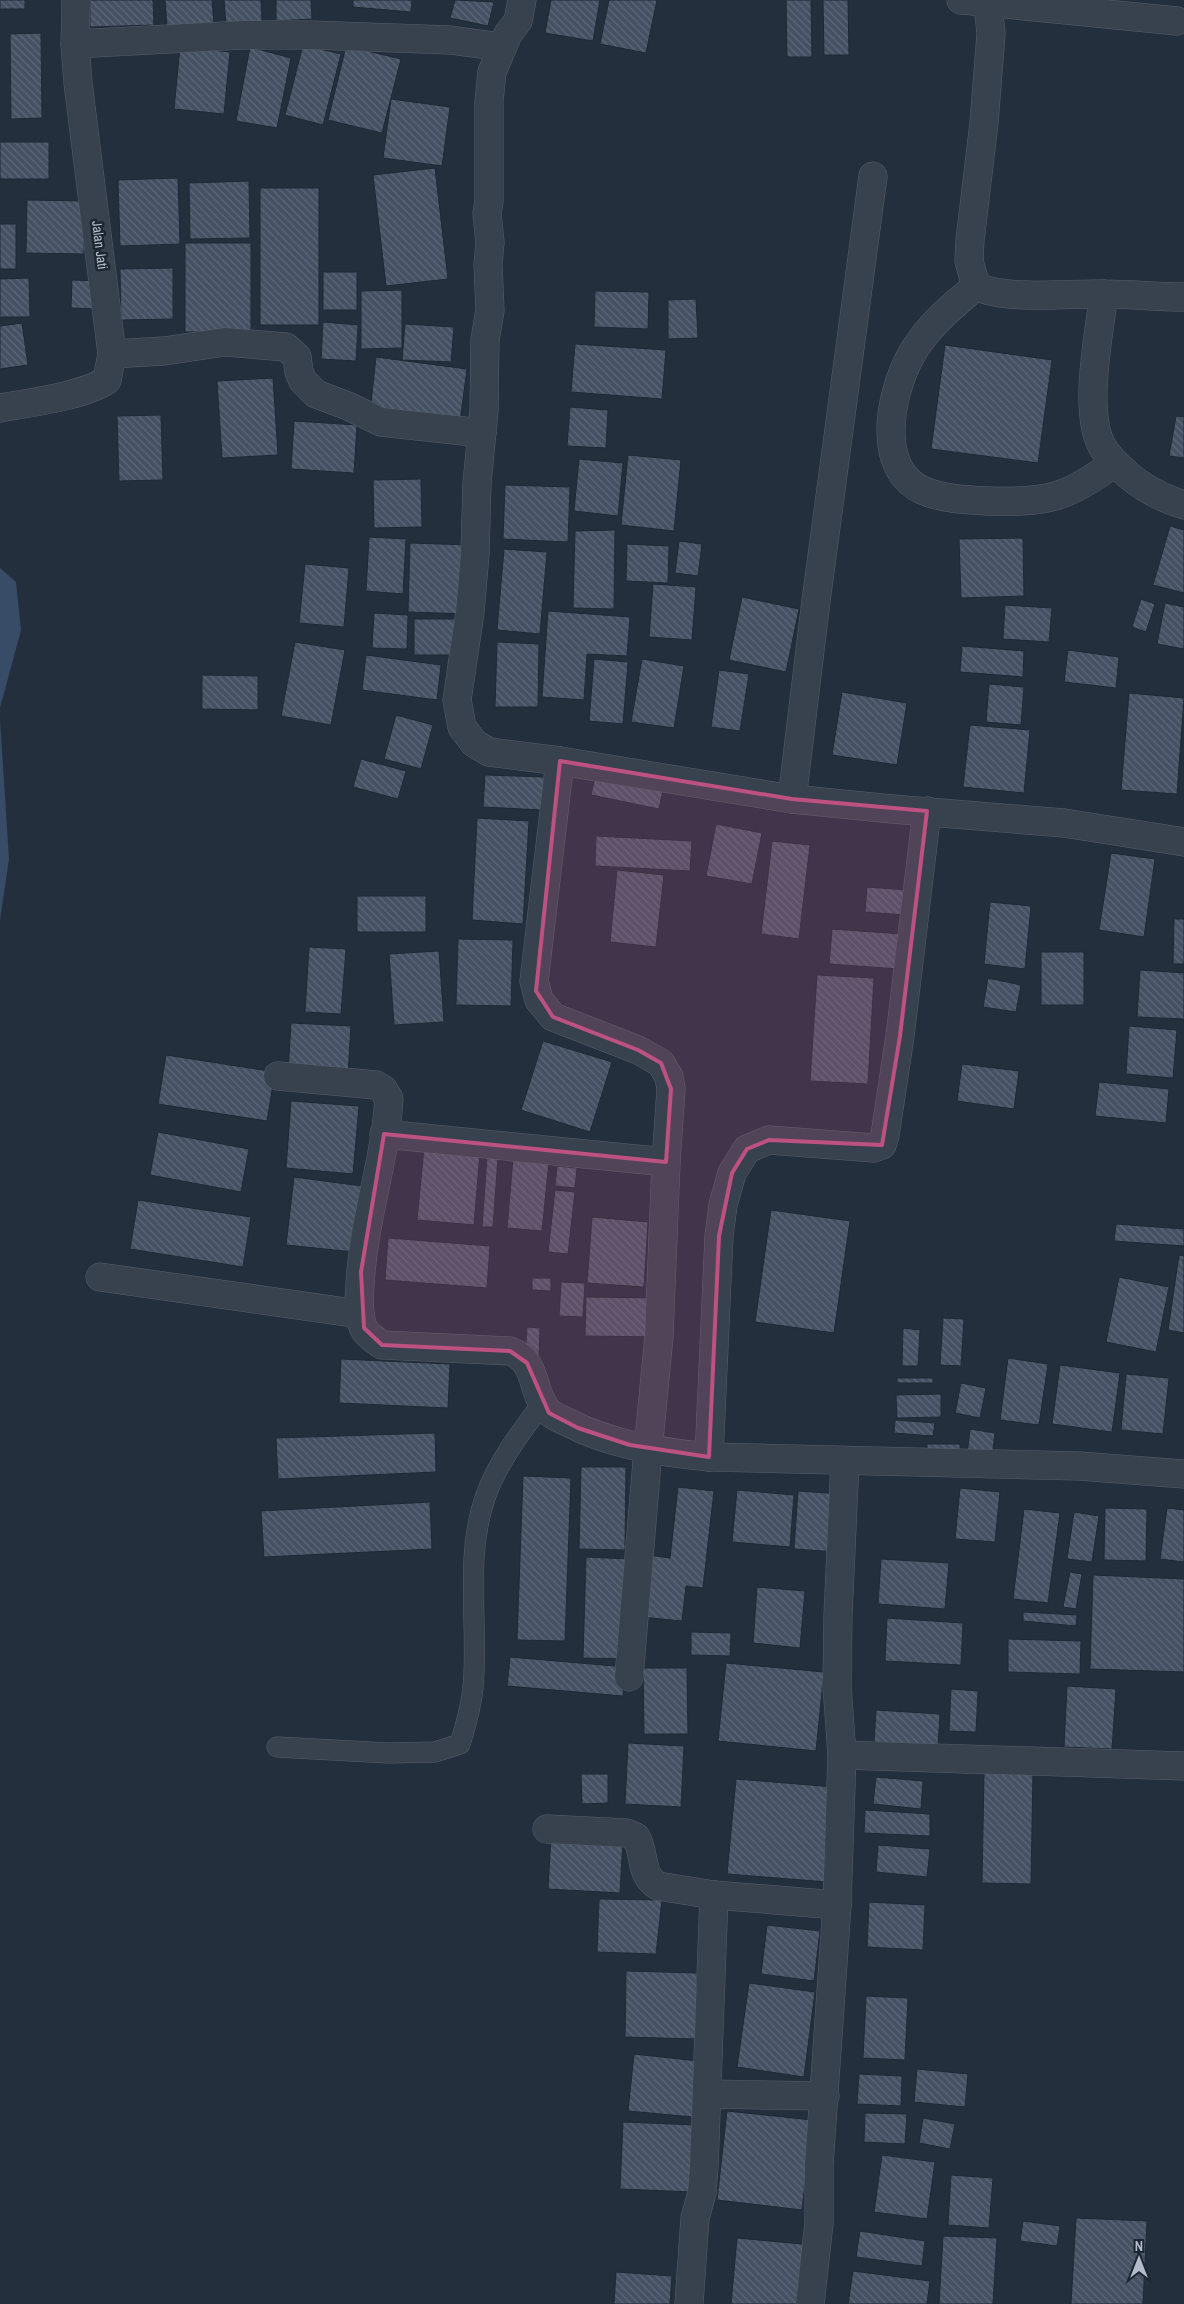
<svg xmlns="http://www.w3.org/2000/svg" width="1184" height="2304" viewBox="0 0 1184 2304" font-family="'Archivo Narrow',sans-serif">
	<style>
		.water { fill: #394c67 }
		.building { fill: url(#building-back-hatch); stroke: #1f2835 }
		.lines { fill: none; stroke-linecap: round; stroke-linejoin: round }
		.service-casing { stroke: #565f6c; stroke-width: 21 }
		.minor-casing { stroke: #565f6c; stroke-width: 29 }
		.service { stroke: #38414e; stroke-width: 20 }
		.minor { stroke: #38414e; stroke-width: 28 }
		.marked { fill: #bd5182; fill-opacity: 0.2; stroke: #bd5182; stroke-width: 4; stroke-linejoin: round }
		.labels { text-anchor: middle; dominant-baseline: central; stroke-width: 5; stroke-linejoin: round; paint-order: stroke }
		.street-label { font-size: 14px; fill: #b4bcc9; stroke: #1d2633 }
	</style>
	<defs>
		<pattern id="building-back-hatch" width="6" height="6" patternUnits="userSpaceOnUse" patternTransform="scale(1.25)"><rect width="6" height="6" fill="#455162"/><path d="M-1 5l2 2M0 0l6 6M5-1l2 2" fill="none" stroke="#5d6877"/></pattern>
	</defs>
	<rect width="100%" height="100%" fill="#242f3e"/>
	<g class="water">
		<polygon points="0,568 16,582 21,630 0,708"/>
		<polygon points="0,720 9,859 0,920"/>
	</g>
	<g class="building">
		<rect x="0" y="0" width="25" height="9"/>
		<polygon points="90,0 153,0 154,25 90,27"/>
		<polygon points="165,0 212,0 214,24 167,27"/>
		<polygon points="224,0 261,0 262,23 226,26"/>
		<polygon points="276,0 311,0 312,19 276,21"/>
		<polygon points="353,0 412,0 411,12 353,7"/>
		<polygon points="455,0 494,2 488,26 450,18"/>
		<polygon points="551,0 600,0 593,41 545,33"/>
		<polygon points="609,0 657,0 646,53 600,44"/>
		<polygon points="786,0 811,0 812,57 787,57"/>
		<polygon points="823,0 848,0 849,55 824,55"/>
		<polygon points="41,33 42,118 11,119 10,34"/>
		<polygon points="303,45 341,54 323,125 285,115"/>
		<polygon points="346,46 401,59 382,133 328,120"/>
		<polygon points="180,47 230,52 224,114 174,109"/>
		<polygon points="250,47 291,58 277,128 236,121"/>
		<polygon points="391,99 450,107 442,166 383,158"/>
		<rect x="0" y="142" width="49" height="37"/>
		<polygon points="435,168 448,279 386,286 373,175"/>
		<polygon points="178,178 180,244 120,246 118,180"/>
		<polygon points="249,181 250,238 190,239 189,183"/>
		<rect x="260" y="188" width="59" height="137"/>
		<polygon points="27,200 84,201 84,254 26,253"/>
		<rect x="0" y="224" width="16" height="45"/>
		<rect x="185" y="243" width="66" height="89"/>
		<polygon points="173,268 173,319 121,320 120,269"/>
		<rect x="323" y="272" width="34" height="38"/>
		<polygon points="29,278 30,317 0,317 0,279"/>
		<polygon points="72,280 100,281 100,309 71,308"/>
		<polygon points="402,290 402,348 361,349 361,291"/>
		<polygon points="595,291 649,292 648,329 594,327"/>
		<polygon points="696,299 698,338 668,339 668,300"/>
		<polygon points="323,322 358,325 356,361 321,359"/>
		<polygon points="22,323 28,365 0,369 0,326"/>
		<polygon points="405,324 454,327 451,362 402,360"/>
		<polygon points="575,344 666,350 662,399 571,392"/>
		<polygon points="945,345 1052,360 1038,463 931,449"/>
		<polygon points="376,357 467,369 460,422 370,412"/>
		<polygon points="273,378 278,455 222,458 217,381"/>
		<polygon points="570,407 608,410 606,448 567,446"/>
		<polygon points="161,415 163,480 119,481 117,416"/>
		<polygon points="1176,416 1184,417 1184,458 1169,456"/>
		<polygon points="294,421 357,425 354,473 291,469"/>
		<polygon points="628,455 681,460 674,531 621,525"/>
		<polygon points="579,459 623,463 618,516 574,511"/>
		<polygon points="421,479 422,527 374,528 373,480"/>
		<polygon points="505,485 570,487 568,542 503,539"/>
		<polygon points="1170,526 1184,530 1184,593 1153,585"/>
		<polygon points="615,530 614,609 573,608 575,531"/>
		<polygon points="369,537 406,539 403,594 366,591"/>
		<polygon points="1023,538 1024,596 961,598 959,539"/>
		<polygon points="679,541 702,544 698,576 675,573"/>
		<polygon points="410,543 471,545 469,614 408,612"/>
		<polygon points="627,544 669,546 668,583 626,581"/>
		<polygon points="504,549 547,552 540,634 497,630"/>
		<polygon points="305,564 349,568 344,627 299,623"/>
		<polygon points="653,584 696,587 692,640 649,637"/>
		<polygon points="742,597 799,609 786,672 729,660"/>
		<polygon points="1141,599 1155,604 1146,632 1132,627"/>
		<polygon points="1165,603 1184,607 1184,649 1157,644"/>
		<polygon points="1005,605 1052,608 1049,642 1003,639"/>
		<polygon points="548,611 630,617 627,656 587,654 584,700 542,697"/>
		<polygon points="374,613 408,615 407,649 372,648"/>
		<rect x="414" y="619" width="49" height="36"/>
		<polygon points="295,642 345,650 331,725 281,716"/>
		<polygon points="497,642 539,644 538,707 495,707"/>
		<polygon points="962,646 1024,651 1023,677 960,672"/>
		<polygon points="1068,650 1119,657 1116,688 1064,682"/>
		<polygon points="366,655 441,665 437,700 362,690"/>
		<polygon points="594,659 628,662 623,724 589,721"/>
		<polygon points="642,659 684,666 674,728 631,722"/>
		<polygon points="719,670 749,674 740,731 711,727"/>
		<polygon points="202,675 258,676 258,710 202,709"/>
		<polygon points="989,684 1024,687 1021,725 986,722"/>
		<polygon points="842,692 907,703 897,765 832,755"/>
		<polygon points="1129,693 1184,698 1177,794 1121,790"/>
		<polygon points="396,715 433,725 421,769 384,759"/>
		<polygon points="970,725 1030,730 1024,793 963,787"/>
		<polygon points="361,759 406,771 398,799 353,787"/>
		<polygon points="596,772 664,786 659,809 591,795"/>
		<polygon points="485,775 544,777 542,810 483,807"/>
		<polygon points="477,818 529,821 523,924 472,920"/>
		<polygon points="716,824 762,833 752,884 706,876"/>
		<polygon points="596,836 692,841 690,871 595,866"/>
		<polygon points="772,841 810,845 799,939 761,934"/>
		<polygon points="1111,853 1155,859 1144,937 1099,930"/>
		<polygon points="617,870 664,875 656,947 610,942"/>
		<polygon points="867,887 907,890 905,915 865,912"/>
		<rect x="357" y="896" width="69" height="36"/>
		<polygon points="990,902 1031,906 1025,969 984,964"/>
		<polygon points="1174,919 1184,919 1184,964 1173,964"/>
		<polygon points="832,929 902,934 899,969 829,964"/>
		<polygon points="458,939 513,940 511,1006 456,1005"/>
		<polygon points="309,947 346,949 341,1014 305,1012"/>
		<polygon points="439,951 444,1022 394,1025 389,954"/>
		<rect x="1041" y="952" width="43" height="53"/>
		<polygon points="1140,970 1184,973 1184,1019 1137,1017"/>
		<polygon points="817,975 874,978 868,1084 810,1081"/>
		<polygon points="988,978 1021,985 1016,1012 983,1007"/>
		<polygon points="291,1023 351,1026 348,1075 288,1071"/>
		<polygon points="1129,1026 1177,1030 1173,1078 1126,1074"/>
		<polygon points="543,1041 612,1062 590,1132 521,1110"/>
		<polygon points="166,1055 275,1072 267,1121 158,1104"/>
		<polygon points="962,1064 1019,1071 1014,1109 957,1101"/>
		<polygon points="1099,1082 1169,1089 1166,1123 1095,1116"/>
		<polygon points="291,1101 359,1106 353,1174 286,1168"/>
		<polygon points="158,1132 249,1149 241,1192 150,1175"/>
		<polygon points="424,1148 480,1153 474,1225 417,1220"/>
		<polygon points="487,1157 498,1158 493,1227 482,1227"/>
		<polygon points="513,1158 549,1162 542,1231 507,1228"/>
		<polygon points="557,1166 577,1168 575,1188 555,1186"/>
		<polygon points="294,1177 362,1186 354,1252 286,1245"/>
		<polygon points="555,1190 575,1192 568,1254 548,1252"/>
		<polygon points="138,1200 251,1217 243,1267 130,1249"/>
		<polygon points="771,1210 850,1221 834,1333 755,1322"/>
		<polygon points="592,1217 648,1222 644,1287 587,1283"/>
		<polygon points="1116,1224 1184,1229 1184,1246 1114,1241"/>
		<polygon points="388,1238 490,1246 487,1288 385,1280"/>
		<polygon points="1179,1255 1184,1256 1184,1333 1168,1330"/>
		<polygon points="1119,1277 1169,1287 1156,1352 1106,1342"/>
		<polygon points="532,1278 551,1278 551,1291 532,1290"/>
		<polygon points="561,1282 585,1283 583,1317 559,1316"/>
		<polygon points="586,1297 659,1298 659,1337 585,1336"/>
		<polygon points="943,1318 964,1319 961,1366 940,1365"/>
		<polygon points="527,1327 540,1328 539,1358 525,1357"/>
		<polygon points="903,1328 920,1330 918,1366 902,1366"/>
		<polygon points="1008,1358 1048,1364 1039,1425 1000,1420"/>
		<polygon points="341,1359 450,1364 448,1408 339,1403"/>
		<polygon points="1060,1365 1120,1373 1112,1432 1052,1424"/>
		<polygon points="1126,1374 1169,1378 1163,1434 1121,1430"/>
		<rect x="897" y="1378" width="36" height="5"/>
		<polygon points="961,1383 986,1388 980,1418 955,1413"/>
		<polygon points="941,1394 941,1417 897,1418 896,1395"/>
		<polygon points="895,1420 935,1423 933,1436 894,1433"/>
		<polygon points="970,1429 995,1433 992,1458 967,1455"/>
		<polygon points="435,1433 436,1472 278,1479 276,1438"/>
		<rect x="927" y="1444" width="33" height="9"/>
		<polygon points="581,1467 626,1467 625,1550 579,1549"/>
		<polygon points="523,1476 571,1478 565,1641 517,1640"/>
		<polygon points="678,1487 714,1491 703,1588 686,1586 682,1621 641,1617 648,1555 670,1558"/>
		<polygon points="960,1488 1000,1492 995,1542 955,1539"/>
		<polygon points="737,1490 794,1495 790,1547 732,1542"/>
		<polygon points="798,1491 840,1494 836,1552 794,1549"/>
		<polygon points="430,1502 432,1549 264,1557 261,1511"/>
		<polygon points="1105,1508 1147,1509 1146,1561 1104,1560"/>
		<polygon points="1167,1508 1184,1510 1184,1562 1160,1559"/>
		<polygon points="1024,1509 1060,1513 1048,1603 1013,1599"/>
		<polygon points="1074,1512 1099,1516 1092,1562 1067,1559"/>
		<polygon points="586,1557 630,1559 627,1659 583,1658"/>
		<polygon points="881,1559 949,1563 945,1609 878,1604"/>
		<polygon points="1070,1572 1082,1574 1076,1609 1063,1607"/>
		<polygon points="1093,1575 1184,1579 1184,1672 1090,1669"/>
		<polygon points="757,1587 805,1591 800,1648 753,1643"/>
		<polygon points="1023,1612 1077,1615 1076,1626 1023,1621"/>
		<polygon points="887,1618 963,1623 961,1665 885,1661"/>
		<polygon points="691,1632 731,1633 730,1656 691,1655"/>
		<polygon points="1008,1639 1081,1641 1080,1674 1008,1672"/>
		<polygon points="510,1657 626,1667 623,1696 507,1686"/>
		<polygon points="726,1663 824,1672 816,1751 718,1741"/>
		<polygon points="643,1668 687,1668 688,1734 644,1734"/>
		<polygon points="1067,1686 1116,1689 1112,1749 1064,1747"/>
		<polygon points="951,1689 978,1691 976,1732 949,1731"/>
		<polygon points="876,1710 940,1714 938,1746 874,1742"/>
		<polygon points="628,1743 684,1746 681,1807 625,1804"/>
		<polygon points="984,1772 1033,1773 1031,1884 982,1883"/>
		<polygon points="581,1774 608,1774 608,1803 582,1804"/>
		<polygon points="876,1777 923,1781 921,1809 873,1804"/>
		<polygon points="736,1779 835,1787 827,1882 727,1874"/>
		<polygon points="865,1810 930,1814 930,1836 864,1833"/>
		<polygon points="551,1835 623,1840 620,1893 548,1889"/>
		<polygon points="878,1845 930,1849 927,1877 876,1872"/>
		<polygon points="599,1899 662,1900 656,1954 597,1952"/>
		<polygon points="869,1902 925,1905 923,1950 867,1947"/>
		<polygon points="767,1925 820,1931 814,1981 761,1974"/>
		<polygon points="626,1971 697,1973 696,2039 625,2037"/>
		<polygon points="749,1983 815,1992 804,2077 737,2067"/>
		<polygon points="866,1996 908,1998 905,2060 863,2058"/>
		<polygon points="634,2054 698,2061 693,2117 628,2111"/>
		<polygon points="917,2069 968,2074 965,2107 914,2102"/>
		<polygon points="859,2074 902,2076 901,2106 857,2104"/>
		<polygon points="727,2111 812,2120 802,2210 717,2200"/>
		<polygon points="865,2113 907,2114 905,2144 864,2142"/>
		<polygon points="923,2118 955,2124 950,2149 919,2143"/>
		<polygon points="623,2122 696,2125 693,2192 620,2189"/>
		<polygon points="882,2155 935,2162 927,2219 874,2212"/>
		<polygon points="951,2175 993,2178 989,2228 948,2225"/>
		<polygon points="1076,2218 1147,2221 1143,2304 1071,2304"/>
		<polygon points="1023,2221 1060,2226 1057,2246 1020,2241"/>
		<polygon points="860,2231 925,2241 922,2266 856,2257"/>
		<polygon points="943,2236 997,2238 993,2304 939,2304"/>
		<polygon points="737,2238 812,2245 806,2304 731,2304"/>
		<polygon points="853,2271 930,2281 927,2304 848,2304"/>
		<polygon points="616,2272 672,2276 670,2304 614,2304"/>
	</g>
	<g class="lines">
		<g class="service-casing">
			<path id="service" d="M277 1747 388 1753 435 1752 460 1744C466 1725 471 1707 473 1688 479 1625 464 1559 485 1498 497 1463 520 1433 542 1404"/>
		</g>
		<g class="minor-casing">
			<g id="minor">
				<polyline points="522,0 518,21 508,34 492,72 489,101 489,201 487,213 490,243 488,264 490,310 485,340 484,411 477,483 475,554 470,612 457,700 462,727 474,743 489,752 560,761 792,799 892,809 1064,823 1184,842"/>
				<path d="M961 0 985 2 989 14 991 34 984 123 970 240 969 261 976 286C1006 301 1068 293 1103 294 1130 294 1157 297 1184 297"/>
				<polyline points="985,2 1177,21"/>
				<polyline points="75,44 243,35 311,35 450,40 502,47"/>
				<path d="M976 286C954 305 932 322 916 347 892 383 872 466 922 490 942 499 967 500 988 501 1046 503 1068 498 1114 463"/>
				<path d="M1104 294C1099 333 1083 412 1102 446 1108 457 1118 466 1127 474 1144 489 1162 498 1184 505"/>
				<polyline points="112,354 164,351 225,342 286,347 297,357 299,372 303,381 316,394 348,406 381,422 482,433"/>
				<path d="M0 408C28 403 84 396 107 380L112 354 78 83 75 44 76 0"/>
				<polyline points="560,761 534,981 539,1000 553,1017 638,1050 661,1063 669,1077 671,1089 666,1162 659,1336 648,1450 629,1677"/>
				<polyline points="792,799 816,601 873,176"/>
				<path d="M278 1076 376 1085 383 1089 389 1099C385 1162 363 1222 360 1285 359 1298 358 1314 363 1327 367 1335 375 1340 382 1345L510 1351C539 1362 530 1392 548 1411 552 1416 561 1419 567 1422 611 1445 660 1452 709 1457L1079 1466 1184 1474"/>
				<polyline points="384,1134 666,1162"/>
				<polyline points="100,1277 360,1314"/>
				<polyline points="709,1457 719,1236 723,1205 732,1173 747,1149 769,1140 874,1148 882,1145 885,1135 900,1036 927,811"/>
				<polyline points="842,1755 1184,1766"/>
				<path d="M547 1829 626 1833 636 1837C646 1854 639 1875 658 1886L714 1895 837 1905"/>
				<polyline points="708,2094 825,2096"/>
				<polyline points="689,2304 695,2218 702,2193 704,2167 714,1895"/>
				<polyline points="810,2304 819,2223 819,2165 837,1905 842,1755 837,1686 838,1615 845,1461"/>
			</g>
		</g>
		<use href="#service" class="service"/>
		<use href="#minor" class="minor"/>
	</g>
	<path class="marked" d="M560 761 792 799 927 811 900 1036 882 1145 769 1140 747 1149 732 1173 719 1236 709 1457 630 1445 578 1428 549 1413 527 1363 510 1351 382 1345 364 1328 361 1272 384 1134 666 1162 671 1089 661 1063 638 1050 553 1017 536 991Z"/>
	<g class="labels">
		<g class="street-label">
			<text transform="translate(100 245) rotate(83)">Jalan Jati</text>
		</g>
	</g>
	<g transform="translate(1139 2259)" stroke="#1d2633" stroke-width="4" paint-order="stroke">
	<path d="M0-4L9 19L0 12L-9 19Z" fill="#b4bcc9"/>
	<text y="-8" font-size="14" font-weight="bold" text-anchor="middle" fill="#b4bcc9">N</text>
	</g>
</svg>
